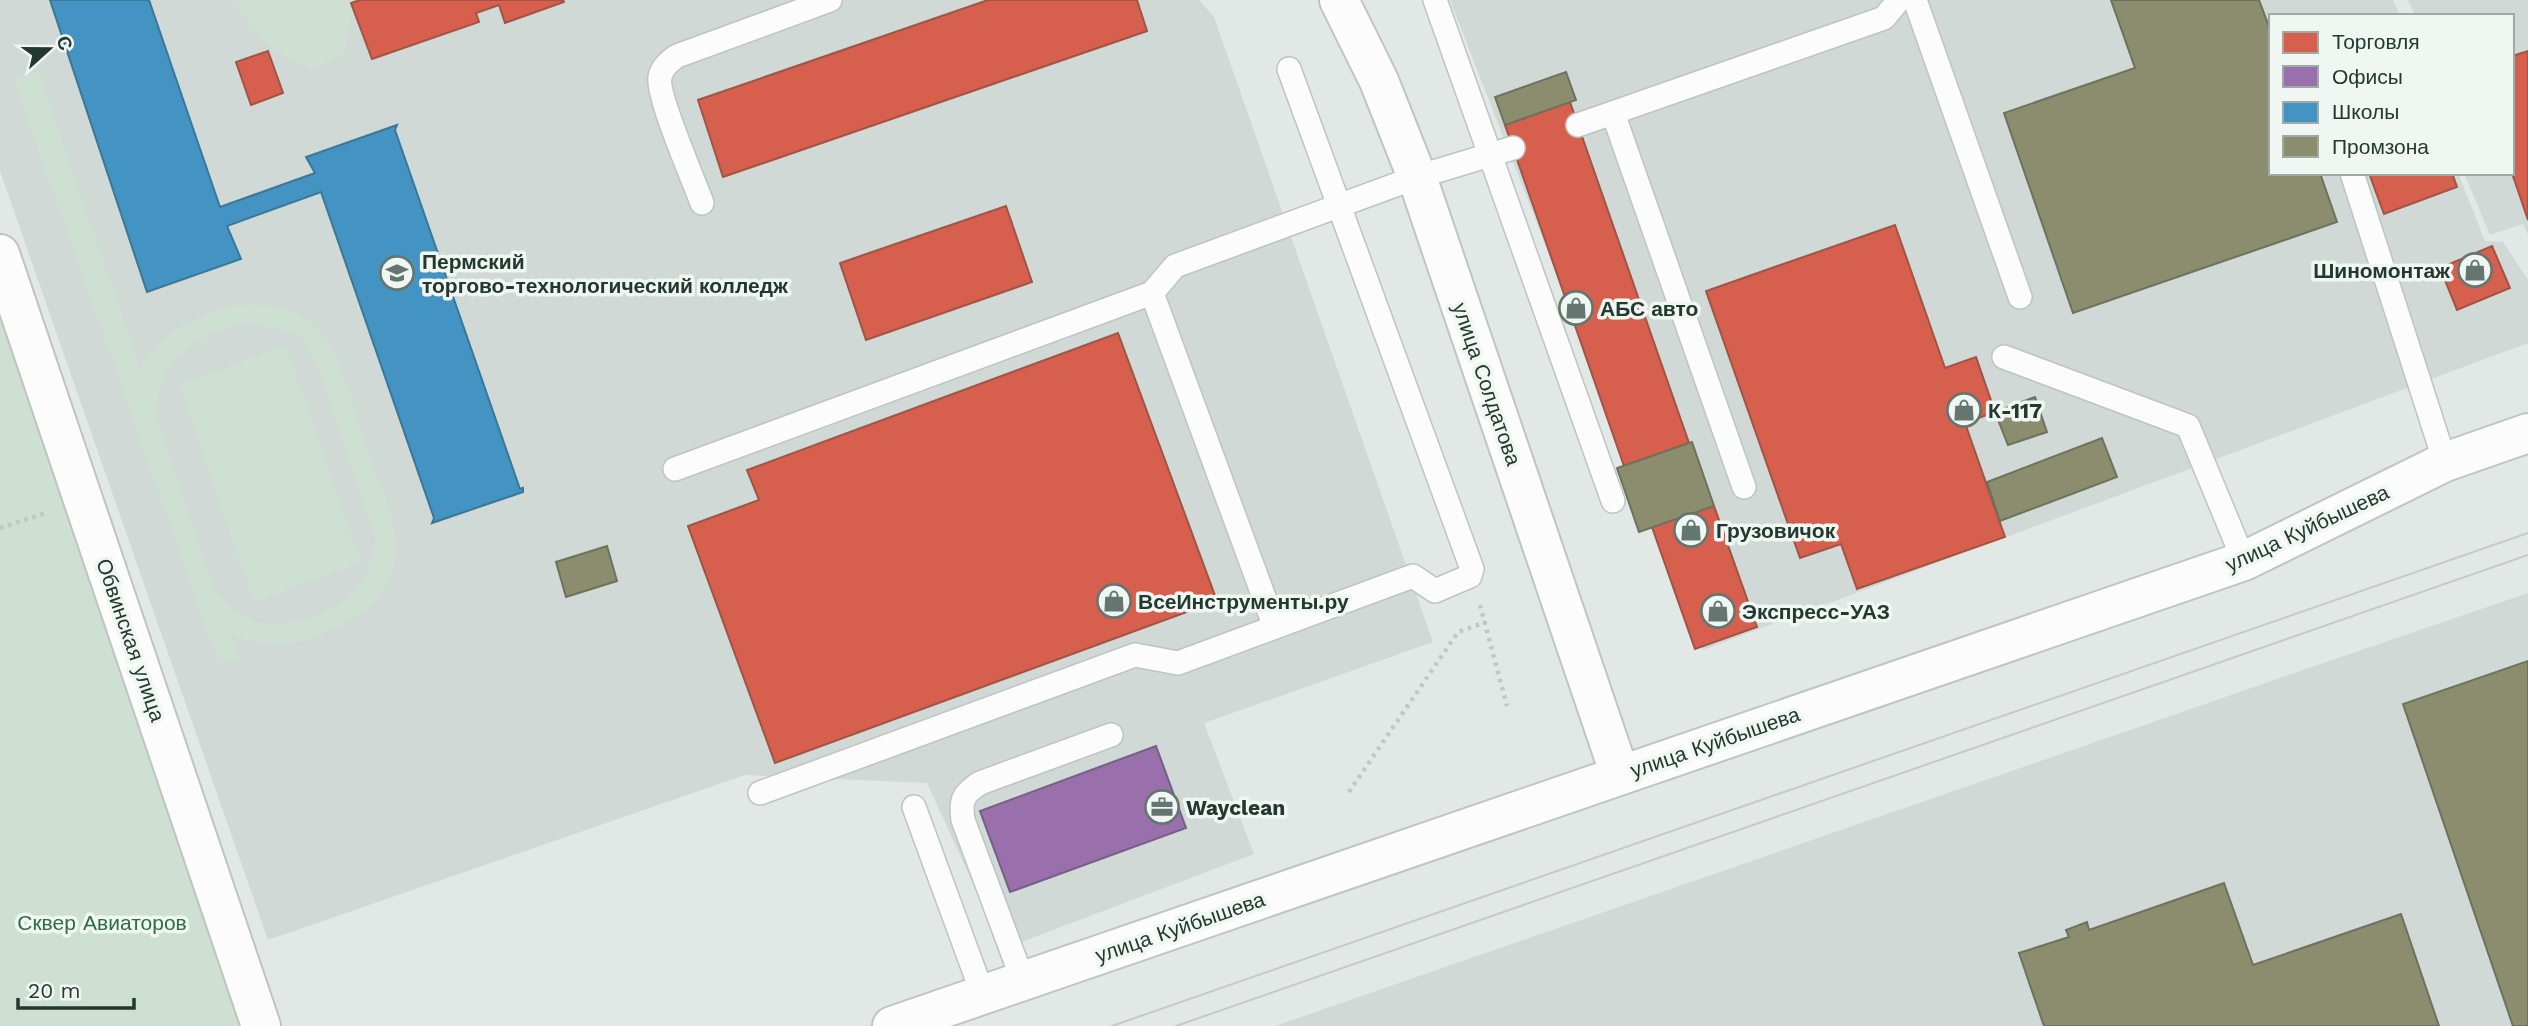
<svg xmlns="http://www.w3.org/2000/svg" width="2528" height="1026" viewBox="0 0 2528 1026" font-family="'Work Sans',sans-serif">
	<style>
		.built { fill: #d0d9d5 }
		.green { fill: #cde0d1; fill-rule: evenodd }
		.shops { fill: #d6604d; stroke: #a05445; stroke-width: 2 }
		.offices { fill: #9970ab; stroke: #755f86; stroke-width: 2 }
		.schools { fill: #4393c3; stroke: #397897; stroke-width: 2 }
		.industry { fill: #8c8c6e; stroke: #6c735c; stroke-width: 2 }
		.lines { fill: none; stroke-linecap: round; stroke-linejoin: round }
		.service-casing { stroke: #bfc4c2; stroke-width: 26 }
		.minor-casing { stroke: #bfc4c2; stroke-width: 42 }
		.secondary-casing { stroke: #bec5c2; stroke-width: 42 }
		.path { stroke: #bfc8c4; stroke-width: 4.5; stroke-dasharray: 3.5 5; stroke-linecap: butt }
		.service { stroke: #fbfcfb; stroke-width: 23 }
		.minor { stroke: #fbfcfb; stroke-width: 38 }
		.secondary { stroke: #fbfcfb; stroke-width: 38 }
		.tram { stroke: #c6c9c8; stroke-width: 2 }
		.labels { text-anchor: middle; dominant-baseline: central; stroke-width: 7; stroke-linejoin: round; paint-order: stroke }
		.poi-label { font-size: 21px; font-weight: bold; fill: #223831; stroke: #f0f7f3; text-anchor: start }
		.street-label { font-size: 21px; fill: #223831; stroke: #f0f7f3 }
		.park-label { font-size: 21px; fill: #306c44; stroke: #f0f7f3 }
	</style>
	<rect width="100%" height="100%" fill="#e2e8e5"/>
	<g class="built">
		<polygon points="0,0 1199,0 1214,17 1433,642 1204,723 1254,854 1003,949 927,783 745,775 268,940 0,171"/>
		<polygon points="1450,0 2393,0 2400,16 2271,16 2271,173 2458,173 2485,241 2503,242 2528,280 2528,343 1703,650"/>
		<polygon points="2408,0 2528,0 2528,235 2523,224 2490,235 2464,173 2512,173 2512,16 2415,16"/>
		<polygon points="2528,593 2528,1026 1275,1026 2332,660"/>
	</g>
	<g class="green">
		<polygon points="230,0 368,0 351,16 344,54 311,69 274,50"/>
		<path d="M39 72 140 369C150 355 160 341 175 330 214 304 277 293 314 325 343 350 357 421 370 456 382 491 400 526 395 563 391 595 359 618 332 630 298 646 265 649 231 634L239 658 219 665 14 80ZM248 321 300 336 317 364 375 536C368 587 353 605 304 619 289 623 270 627 256 622 240 616 228 604 216 593L156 416C157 355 196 337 248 321Z"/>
		<polygon points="0,316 246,1026 0,1026"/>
		<polygon points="286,346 361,562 254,602 179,384"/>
	</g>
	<g class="shops">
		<polygon points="360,0 563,0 564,2 505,23 499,5 476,13 479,22 372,59 351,3"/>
		<polygon points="988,0 1137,0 1147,31 723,177 698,100"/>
		<polygon points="268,51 283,93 251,105 236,62"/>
		<polygon points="2528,51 2528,220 2512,173 2512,56"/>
		<polygon points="1570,102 1689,443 1624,466 1505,125"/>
		<polygon points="2369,173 2452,173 2457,187 2384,214"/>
		<polygon points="1006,206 1032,282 866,340 840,263"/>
		<polygon points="1895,225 1945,368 1976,357 1995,412 1965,423 2005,537 1857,589 1841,544 1800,558 1706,291"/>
		<polygon points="2492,246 2510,288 2457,310 2440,268"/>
		<polygon points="1118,333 1217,601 775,763 688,526 759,500 747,470"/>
		<polygon points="1714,506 1757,627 1695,649 1652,527"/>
	</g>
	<polygon class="offices" points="1156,746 1186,828 1010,892 980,811"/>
	<polygon class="schools" points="50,0 149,0 220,207 315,173 306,157 397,125 395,130 520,489 523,488 523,492 432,523 434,518 321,192 227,226 241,259 147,292"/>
	<g class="industry">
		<polygon points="2111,0 2259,0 2271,32 2271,173 2320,173 2337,222 2073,313 2004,113 2135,68"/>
		<polygon points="1566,72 1576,100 1505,125 1495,97"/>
		<polygon points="2035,397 2047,432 2008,445 1995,412"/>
		<polygon points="2102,438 2117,477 2000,521 1987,482"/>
		<polygon points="1692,442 1714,506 1639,532 1617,468"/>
		<polygon points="607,546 617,581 566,597 556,562"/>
		<polygon points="2528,661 2528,1026 2513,1026 2403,704"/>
		<polygon points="2224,883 2253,965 2401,914 2439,1026 2044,1026 2019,953 2069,937 2066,930 2087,922 2089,930"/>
	</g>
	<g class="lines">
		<g class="service-casing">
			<g id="service">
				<polyline points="1435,0 1613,501"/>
				<polyline points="1915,0 2020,297"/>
				<polyline points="1613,113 1744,487"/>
				<polyline points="1578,125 1884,18 1899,0"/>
				<polyline points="2352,173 2445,462"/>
				<path d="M702 203C694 181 656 94 660 77 662 67 669 62 677 56L830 0"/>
				<polyline points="1152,293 1275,627"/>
				<polyline points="2004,357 2188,426 2244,561"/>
				<polyline points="675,469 1152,293 1175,266 1417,177 1513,148"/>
				<polyline points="760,793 1135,655 1178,663 1413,576 1435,591 1470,576 1472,569 1289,69"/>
				<polyline points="914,807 983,995"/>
				<path d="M1023 981 963 820C960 800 963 794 980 783L1111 735"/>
			</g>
		</g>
		<g class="minor-casing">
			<polyline id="minor" points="0,254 261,1026"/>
		</g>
		<g class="secondary-casing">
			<g id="secondary">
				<polyline points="1339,0 1379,81 1417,177 1620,775"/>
				<polyline points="892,1026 2244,561 2445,462 2528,433"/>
			</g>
		</g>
		<g class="path">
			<polyline points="0,528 46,513"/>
			<polyline points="1480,605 1507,706"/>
			<polyline points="1349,792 1458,632 1486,622"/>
		</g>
		<use href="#service" class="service"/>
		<use href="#minor" class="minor"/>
		<use href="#secondary" class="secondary"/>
		<g class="tram">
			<polyline points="1112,1026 2528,533"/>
			<polyline points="1176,1026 2528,555"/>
		</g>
	</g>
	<defs>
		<g id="shop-ring" transform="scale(1.75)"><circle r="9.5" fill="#f0f7f3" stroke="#657670" stroke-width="1.5"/><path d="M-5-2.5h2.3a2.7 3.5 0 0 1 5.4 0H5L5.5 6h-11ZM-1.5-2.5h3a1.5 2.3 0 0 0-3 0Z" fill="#657670"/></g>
		<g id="university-ring" transform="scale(1.75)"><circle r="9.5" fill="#f0f7f3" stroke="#657670" stroke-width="1.5"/><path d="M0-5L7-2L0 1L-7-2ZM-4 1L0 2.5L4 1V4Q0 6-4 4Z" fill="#657670"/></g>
		<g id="office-ring" transform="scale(1.75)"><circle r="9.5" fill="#f0f7f3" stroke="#657670" stroke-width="1.5"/><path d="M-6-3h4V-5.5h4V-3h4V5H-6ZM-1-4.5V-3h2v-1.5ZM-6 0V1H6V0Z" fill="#657670"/></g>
	</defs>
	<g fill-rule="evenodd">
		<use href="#shop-ring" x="2475" y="270"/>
		<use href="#university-ring" x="397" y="273"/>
		<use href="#shop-ring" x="1576" y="308"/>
		<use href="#shop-ring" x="1964" y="410"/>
		<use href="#shop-ring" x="1691" y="530"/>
		<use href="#shop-ring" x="1114" y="601"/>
		<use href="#shop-ring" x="1718" y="611"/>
		<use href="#office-ring" x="1162" y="807"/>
	</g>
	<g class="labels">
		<g class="poi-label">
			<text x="422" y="261">Пермский<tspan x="422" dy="24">торгово-технологический колледж</tspan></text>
			<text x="2450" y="270" text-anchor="end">Шиномонтаж</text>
			<text x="1600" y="308">АБС авто</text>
			<text x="1988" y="410">К-117</text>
			<text x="1716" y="530">Грузовичок</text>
			<text x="1138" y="601">ВсеИнструменты.ру</text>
			<text x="1742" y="611">Экспресс-УАЗ</text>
			<text x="1186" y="807">Wayclean</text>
		</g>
		<g class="street-label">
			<text transform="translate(1487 384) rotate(71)">улица Солдатова</text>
			<text transform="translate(2307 528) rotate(-25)">улица Куйбышева</text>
			<text transform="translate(131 640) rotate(71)">Обвинская улица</text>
			<text transform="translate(1715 742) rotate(-19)">улица Куйбышева</text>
			<text transform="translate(1180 927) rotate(-19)">улица Куйбышева</text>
		</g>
		<g class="park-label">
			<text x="102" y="922">Сквер Авиаторов</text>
		</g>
	</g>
	<rect x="2269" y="14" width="245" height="161" fill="#f0f7f3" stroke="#9eaba5" stroke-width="2"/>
	<rect x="2283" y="32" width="35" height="21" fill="#d6604d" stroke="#9eaba5" stroke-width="2"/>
	<text x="2332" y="49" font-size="21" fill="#223831">Торговля</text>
	<rect x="2283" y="66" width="35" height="21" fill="#9970ab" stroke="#9eaba5" stroke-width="2"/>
	<text x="2332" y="84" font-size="21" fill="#223831">Офисы</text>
	<rect x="2283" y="102" width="35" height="21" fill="#4393c3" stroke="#9eaba5" stroke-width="2"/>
	<text x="2332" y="119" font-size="21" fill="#223831">Школы</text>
	<rect x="2283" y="136" width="35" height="21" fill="#8c8c6e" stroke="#9eaba5" stroke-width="2"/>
	<text x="2332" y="154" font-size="21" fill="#223831">Промзона</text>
	<g transform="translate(49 49) rotate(69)" stroke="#f0f7f3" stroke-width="5" paint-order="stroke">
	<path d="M0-5L12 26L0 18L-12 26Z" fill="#223831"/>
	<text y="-10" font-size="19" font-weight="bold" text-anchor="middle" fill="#223831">С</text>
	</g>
	<path d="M18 998v10h116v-10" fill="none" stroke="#223831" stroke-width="3.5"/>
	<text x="28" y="998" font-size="21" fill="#223831" stroke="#f0f7f3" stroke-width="5" paint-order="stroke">20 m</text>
</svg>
